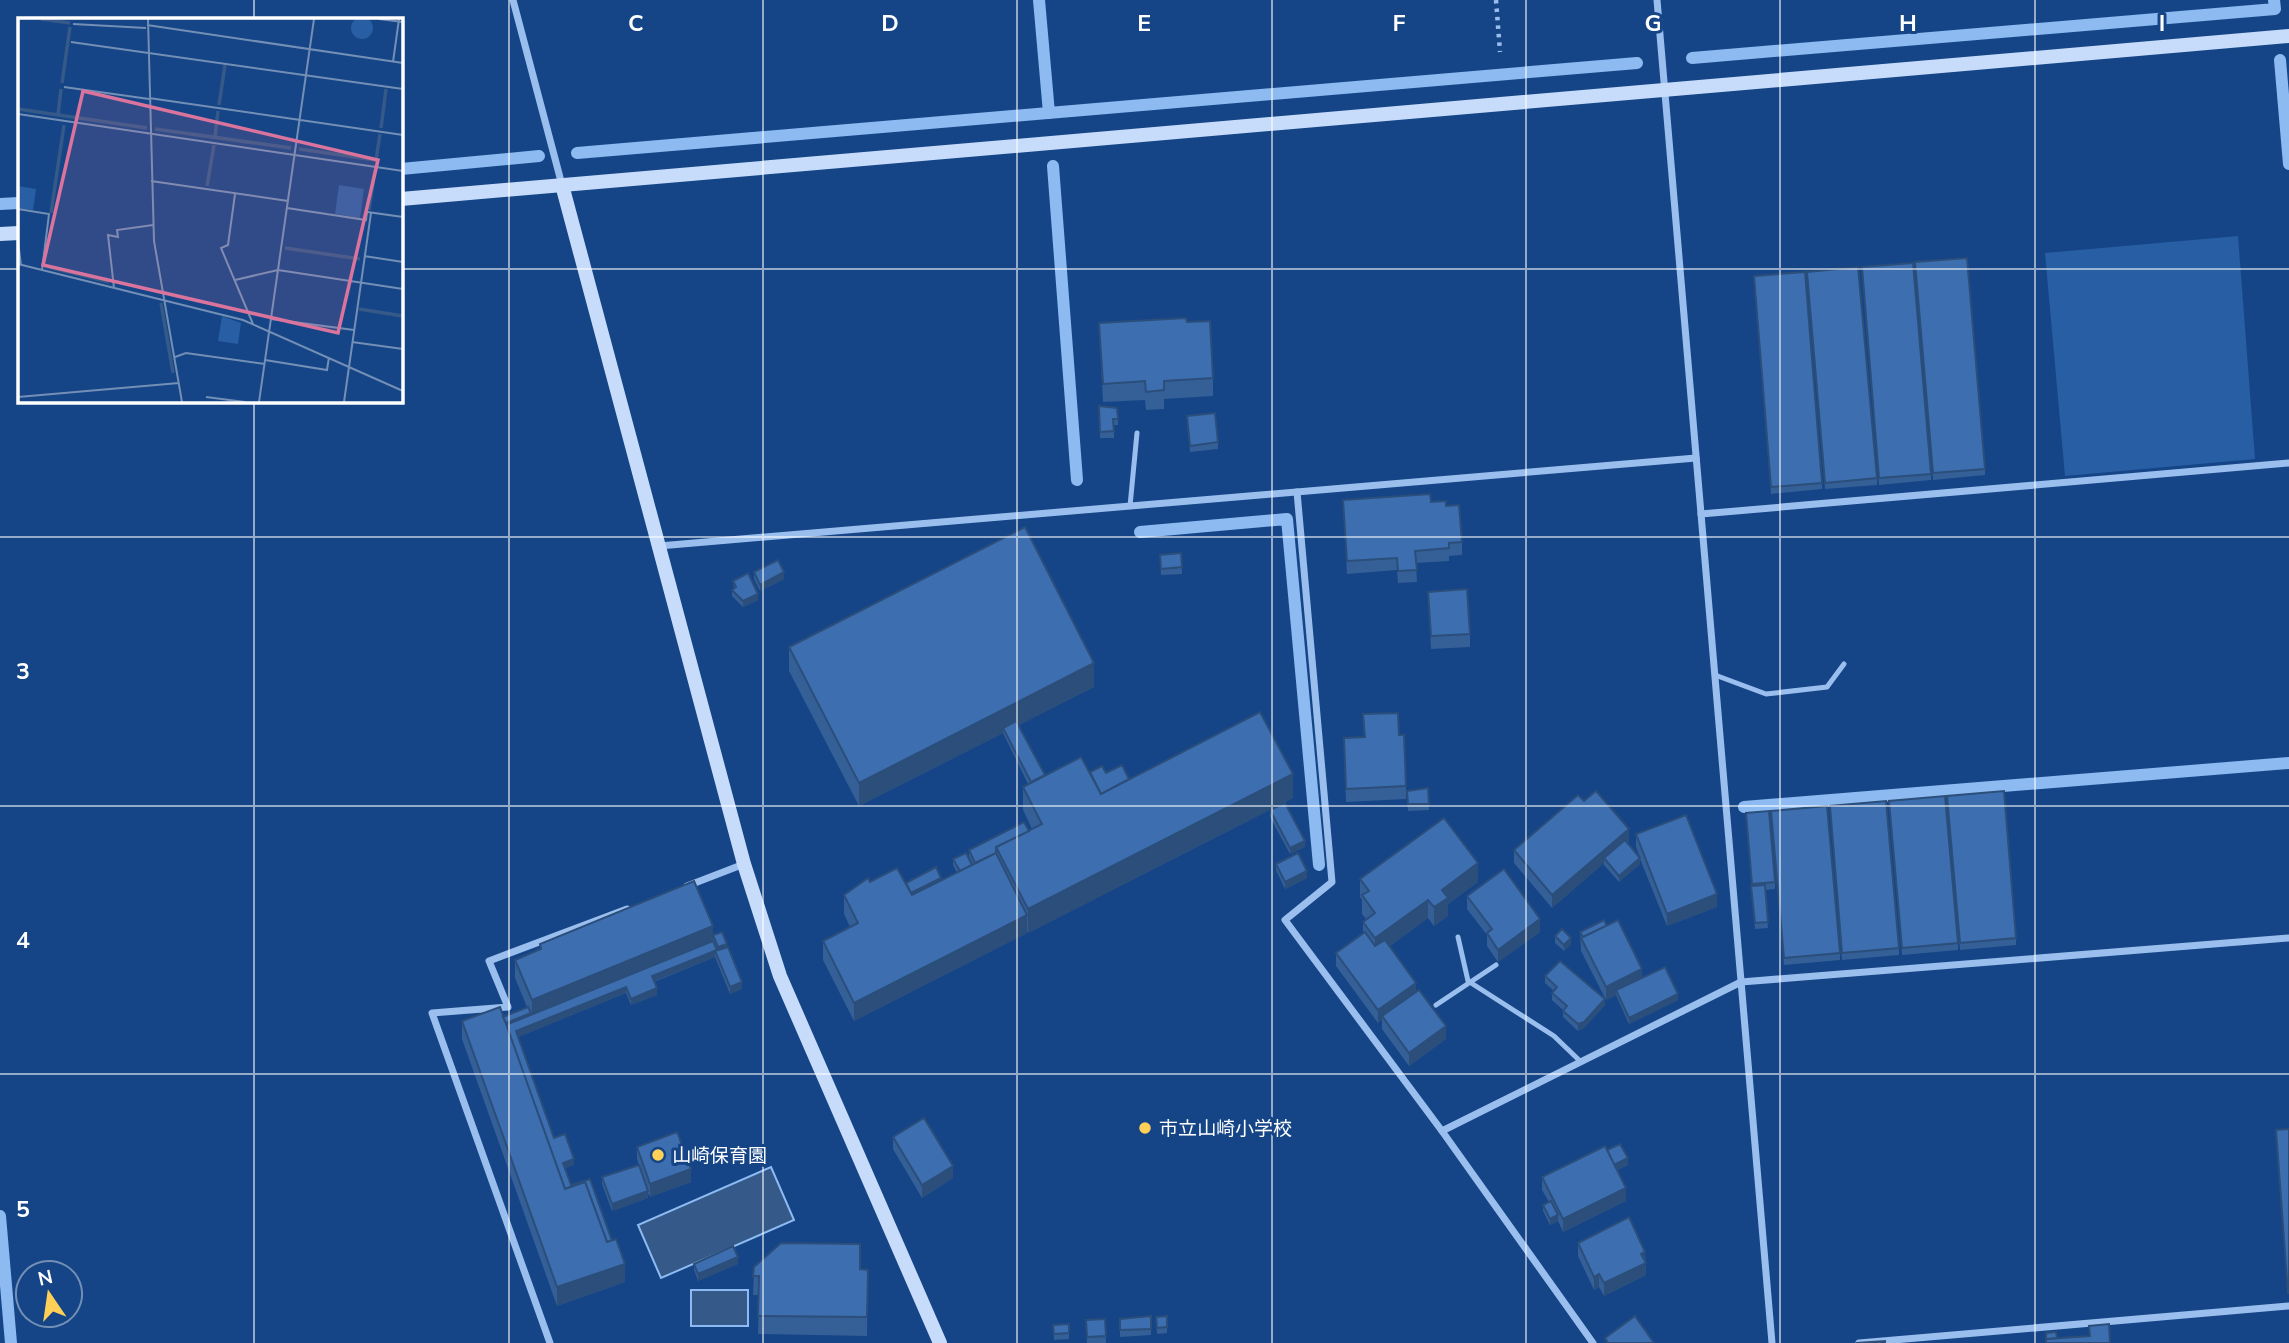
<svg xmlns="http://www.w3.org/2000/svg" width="2289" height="1343" viewBox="0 0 2289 1343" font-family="Mulish,'Noto Sans JP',sans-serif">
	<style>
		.green { fill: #275ea4 }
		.water { fill: #355988; stroke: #8cbaf1; stroke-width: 2 }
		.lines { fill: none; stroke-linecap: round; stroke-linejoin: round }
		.stream { stroke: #8cbaf1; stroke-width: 12 }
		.path { stroke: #9abfee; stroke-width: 4.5; stroke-dasharray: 3.5 5; stroke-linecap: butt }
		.lane { stroke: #9abfee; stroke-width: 5 }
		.street { stroke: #9abfee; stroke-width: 7 }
		.secondary { stroke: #c7dcfa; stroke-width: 14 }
		.wall { fill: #345f97 }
		.shaded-wall { fill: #2b4e7b }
		.building { fill: #3d6fb0; stroke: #2b4e7b; stroke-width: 2 }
		.grid { fill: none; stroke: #fff; stroke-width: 2; stroke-opacity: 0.55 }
		.poi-dot { fill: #ffd057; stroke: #154586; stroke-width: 2.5 }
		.labels { text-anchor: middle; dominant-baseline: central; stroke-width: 6; stroke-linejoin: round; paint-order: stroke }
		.poi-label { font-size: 19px; fill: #fff; stroke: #154586; text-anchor: start }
		.inset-river { fill: none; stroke: #355988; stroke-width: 3.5 }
		.inset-road { fill: none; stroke: #738fb6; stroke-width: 2 }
		.view { fill: #da749d; fill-opacity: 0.15; stroke: #da749d; stroke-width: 3.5 }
		.inset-edge { fill: none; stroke: #fff; stroke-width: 3.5 }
		.grid-label { font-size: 23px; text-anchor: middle; font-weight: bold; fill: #fff; stroke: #154586; stroke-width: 6; stroke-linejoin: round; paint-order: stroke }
	</style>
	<rect width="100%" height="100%" fill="#154586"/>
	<polygon class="green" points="2238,236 2255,459 2065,476 2045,253"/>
	<g class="water">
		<polygon points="771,1167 794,1220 661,1278 638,1225"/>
		<rect x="691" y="1290" width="57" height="36"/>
	</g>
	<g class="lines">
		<g class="stream">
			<polyline points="1039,0 1049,113"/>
			<polyline points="1692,58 2275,9 2274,0"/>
			<polyline points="2280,60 2289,164"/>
			<polyline points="577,153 1637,63"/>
			<polyline points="1053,166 1077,480"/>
			<polyline points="401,169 539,156"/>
			<polyline points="0,204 19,203"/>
			<polyline points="1140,532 1287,519 1319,865"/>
			<polyline points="1744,807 2289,763"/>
			<polyline points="0,1216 11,1343"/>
		</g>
		<polyline class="path" points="1496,0 1500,52"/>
		<g class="lane">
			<polyline points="1130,506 1137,433"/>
			<polyline points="1715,675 1766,694 1827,687 1844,664"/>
			<polyline points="1458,937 1468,981 1554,1036 1581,1062"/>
			<polyline points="1436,1005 1496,965"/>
		</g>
		<g class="street">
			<polyline points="513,0 562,185"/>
			<polyline points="1657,0 1772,1343"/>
			<polyline points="1297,492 1332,882 1285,920 1442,1131 1593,1343"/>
			<polyline points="1701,514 2289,463"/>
			<polyline points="659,546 1696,458"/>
			<polyline points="687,886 744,864"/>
			<polyline points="1442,1131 1741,982 2289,938"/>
			<polyline points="550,1343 432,1013 508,1007 489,961 627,909"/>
			<polyline points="1859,1343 2289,1306"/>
		</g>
		<g class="secondary">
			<polyline points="562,185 744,864 780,976 940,1343"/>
			<polyline points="401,199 2289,36"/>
			<polyline points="0,234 19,233"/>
		</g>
	</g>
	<g class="wall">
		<polygon points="1915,262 1985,469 1985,475 1933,480"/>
		<polygon points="1862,267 1931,474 1931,480 1879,485"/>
		<polygon points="1807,272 1877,478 1877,485 1825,489"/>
		<polygon points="1754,276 1822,483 1822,489 1771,494"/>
		<polygon points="1187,322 1213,378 1213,396 1164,399 1164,409 1146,410 1145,400 1103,402 1099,323"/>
		<polygon points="1099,406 1117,408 1118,425 1114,425 1114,438 1100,438"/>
		<polygon points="1187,416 1218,442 1218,449 1190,452"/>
		<polygon points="1343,500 1431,502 1446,506 1462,542 1462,555 1449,556 1449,561 1416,563 1417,582 1398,583 1397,570 1347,574"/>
		<polygon points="1181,553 1182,574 1161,575 1160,555"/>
		<polygon points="754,572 784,579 760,591 754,579"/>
		<polygon points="733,581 758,600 743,607 732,596 732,590 734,589"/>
		<polygon points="1428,592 1470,634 1470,647 1431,649"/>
		<polygon points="789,647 1094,687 1019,725 1045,775 1090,772 1106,773 1129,779 1293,798 1028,933 1027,931 1027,933 854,1021 823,960 823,941 850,927 844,914 844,895 870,882 906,883 941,881 957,873 953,865 953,859 973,865 969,856 969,850 1032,829 1023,810 1023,787 1028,784 1003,733 859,806 789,671"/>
		<polygon points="1363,714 1399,735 1406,786 1406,799 1346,802 1344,751 1364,737"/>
		<polygon points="1428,788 1429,810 1408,811 1407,791"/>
		<polygon points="1947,796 2016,938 2016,945 1960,950"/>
		<polygon points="1584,801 1629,842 1627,843 1640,857 1636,847 1636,834 1717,907 1667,926 1640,859 1640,864 1619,882 1604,865 1604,863 1552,908 1514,863 1514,850"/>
		<polygon points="1889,801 1958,943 1958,950 1902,955"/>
		<polygon points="1830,806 1899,948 1899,955 1842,960"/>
		<polygon points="1270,810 1305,847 1290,854 1270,817"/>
		<polygon points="1771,811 1840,953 1840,960 1784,965"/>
		<polygon points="1746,813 1775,882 1775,889 1765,890 1768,928 1755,929"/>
		<polygon points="1276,864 1307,878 1285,889 1276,870"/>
		<polygon points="1360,879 1478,882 1448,904 1448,916 1434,926 1428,918 1390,946 1416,992 1446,1039 1409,1066 1382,1029 1382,1019 1378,1023 1336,966 1336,953 1363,934 1363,922 1366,919 1362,914 1362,900 1360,897"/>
		<polygon points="1467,896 1540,932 1498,962 1487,946 1487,935 1467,909"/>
		<polygon points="1607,926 1642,977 1678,1000 1629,1024 1616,995 1606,1000 1581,951 1580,932"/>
		<polygon points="713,935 727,947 742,989 730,994 715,957 654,982 657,995 631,1005 626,993 518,1037 554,1138 574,1165 565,1168 571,1185 625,1282 557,1306 462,1039 462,1021 503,1017 527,1007 515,978 515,960 540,950 540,944 713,941"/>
		<polygon points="1555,936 1571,944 1564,951 1555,943"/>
		<polygon points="1545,976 1605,1005 1584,1028 1578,1031 1563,1017 1563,1010 1552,1000 1552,993 1554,991 1545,983"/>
		<polygon points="893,1137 953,1178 922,1198 893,1149"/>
		<polygon points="637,1147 691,1182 650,1197 648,1193 648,1198 612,1211 602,1184 602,1177 639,1165 637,1159"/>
		<polygon points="1607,1150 1628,1165 1617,1170 1626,1201 1563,1232 1558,1221 1550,1225 1543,1211 1543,1205 1549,1202 1542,1190 1542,1177"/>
		<polygon points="1578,1243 1645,1252 1646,1275 1604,1296 1599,1287 1594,1290 1578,1256"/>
		<polygon points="694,1264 738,1264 698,1281 694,1270"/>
		<polygon points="754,1267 868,1270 867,1336 758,1334 759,1295 753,1295"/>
		<polygon points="1151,1316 1151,1335 1120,1337 1120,1319"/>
		<polygon points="1167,1316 1167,1333 1157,1334 1156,1317"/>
		<polygon points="1105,1319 1106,1343 1087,1343 1086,1320"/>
		<polygon points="1069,1324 1069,1339 1054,1340 1053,1325"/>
	</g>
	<g class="shaded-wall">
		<polygon points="784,572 784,579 760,591 760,585"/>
		<polygon points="758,594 758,600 743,607 743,601"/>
		<polygon points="1094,663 1094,687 1005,732 1003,728 1003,733 859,806 859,783"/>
		<polygon points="1293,774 1293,798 1028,933 1028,909"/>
		<polygon points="1629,829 1629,842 1606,861 1604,858 1604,863 1552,908 1552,895"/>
		<polygon points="1305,841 1305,847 1290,854 1290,848"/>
		<polygon points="1640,858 1640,864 1619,882 1619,876"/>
		<polygon points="1478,863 1478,882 1448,904 1448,916 1434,926 1434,907 1442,890"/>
		<polygon points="1307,871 1307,878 1285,889 1285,882"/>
		<polygon points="941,878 941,884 908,901 908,894"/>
		<polygon points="1717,894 1717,907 1667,926 1667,914"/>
		<polygon points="1428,900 1428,918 1375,957 1375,938"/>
		<polygon points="1027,915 1027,933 854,1021 854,1003"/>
		<polygon points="1540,919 1540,932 1498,962 1498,950"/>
		<polygon points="713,926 713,945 532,1019 532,1000"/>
		<polygon points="1571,938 1571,944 1564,951 1564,945"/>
		<polygon points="727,944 727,950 718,953 718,947"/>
		<polygon points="717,950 715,951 715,957 652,982 652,976"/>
		<polygon points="1642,969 1642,982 1616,990 1616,995 1606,1000 1606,987"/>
		<polygon points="742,982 742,989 730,994 730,987"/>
		<polygon points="1416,983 1416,995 1382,1016 1382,1019 1378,1023 1378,1010"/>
		<polygon points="626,987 626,993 516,1038 516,1031"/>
		<polygon points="657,988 657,995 631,1005 631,999"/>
		<polygon points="1678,994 1678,1000 1629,1024 1629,1018"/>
		<polygon points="1605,999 1605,1005 1584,1028 1578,1031 1578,1024"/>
		<polygon points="531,1013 531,1019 504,1030 503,1024"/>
		<polygon points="1446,1026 1446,1039 1409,1066 1409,1053"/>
		<polygon points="1628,1158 1628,1165 1614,1171 1614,1165"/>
		<polygon points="574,1159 574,1165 563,1169 563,1163"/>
		<polygon points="953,1166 953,1178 922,1198 922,1185"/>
		<polygon points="691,1169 691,1182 650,1197 650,1184"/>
		<polygon points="1626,1188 1626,1201 1563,1232 1563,1219"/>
		<polygon points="648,1191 648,1198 612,1211 612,1204"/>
		<polygon points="1558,1215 1558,1221 1550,1225 1550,1219"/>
		<polygon points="1645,1252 1646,1275 1604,1296 1604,1283 1641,1254"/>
		<polygon points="738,1257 738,1264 698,1281 698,1274"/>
		<polygon points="625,1264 625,1282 557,1306 557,1287"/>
		<polygon points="1599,1274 1599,1287 1594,1290 1594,1277"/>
	</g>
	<g class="building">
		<polygon points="1967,258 1985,469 1933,473 1915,262"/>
		<polygon points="1913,263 1931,474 1879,478 1862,267"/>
		<polygon points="1858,267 1877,478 1825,483 1807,272"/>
		<polygon points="1805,272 1822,483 1771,487 1754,276"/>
		<polygon points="1186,318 1187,322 1210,321 1213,378 1164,381 1164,390 1146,392 1145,381 1103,384 1099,323"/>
		<polygon points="1099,406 1117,408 1118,419 1113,419 1114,431 1100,432"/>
		<polygon points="1215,413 1218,442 1190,446 1187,416"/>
		<polygon points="1430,494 1431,502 1446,501 1446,506 1459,505 1462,542 1449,543 1449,548 1415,551 1417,570 1398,571 1397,558 1347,561 1343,500"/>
		<polygon points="1025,527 1094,663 859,783 789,647"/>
		<polygon points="1181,553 1182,567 1161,569 1160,555"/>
		<polygon points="778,560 784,572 760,585 754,572"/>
		<polygon points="748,573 758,594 743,601 732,590 736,587 733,581"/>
		<polygon points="1467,589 1470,634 1431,636 1428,592"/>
		<polygon points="1260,712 1293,774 1028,909 996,847 1042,824 1023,787 1081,757 1101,794"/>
		<polygon points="1398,713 1399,735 1404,735 1406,786 1346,789 1344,738 1365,737 1363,714"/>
		<polygon points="1016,721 1045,775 1031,782 1003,728"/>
		<polygon points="1122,765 1129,779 1101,794 1090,772 1102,766 1106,773"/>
		<polygon points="1428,788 1429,804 1408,804 1407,791"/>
		<polygon points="1596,791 1629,829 1552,895 1514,850 1578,795 1584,801"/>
		<polygon points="2004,791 2016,938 1960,943 1947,796"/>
		<polygon points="1945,796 1958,943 1902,948 1889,801"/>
		<polygon points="1886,801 1899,948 1842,953 1830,806"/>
		<polygon points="1285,803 1305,841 1290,848 1270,810"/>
		<polygon points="1827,806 1840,953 1784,958 1771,811"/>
		<polygon points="1769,811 1775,882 1752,884 1746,813"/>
		<polygon points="1686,815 1717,894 1667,914 1636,834"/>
		<polygon points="1444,818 1478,863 1442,890 1448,898 1434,907 1428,900 1375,938 1363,922 1375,913 1362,895 1369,891 1360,879"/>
		<polygon points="1024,822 1029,831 996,847 996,855 996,853 975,863 969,850"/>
		<polygon points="1625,840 1640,858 1619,876 1604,858"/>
		<polygon points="966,853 972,865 960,871 953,859"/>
		<polygon points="996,853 1027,915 854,1003 823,941 858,923 844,895 868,878 870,882 897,868 912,895"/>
		<polygon points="1298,853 1307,871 1285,882 1276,864"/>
		<polygon points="936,867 941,878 911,893 906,883"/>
		<polygon points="1504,869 1540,919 1498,950 1487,933 1492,929 1467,896"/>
		<polygon points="694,881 713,926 532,1000 515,960 541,949 540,944"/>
		<polygon points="1765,885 1768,922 1755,923 1751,886"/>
		<polygon points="1604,920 1607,926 1583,937 1580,932"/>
		<polygon points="1618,920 1642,969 1606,987 1581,938"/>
		<polygon points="1562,929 1571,938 1564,945 1555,936"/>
		<polygon points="722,932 727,944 718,947 713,935"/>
		<polygon points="1365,932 1375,946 1385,940 1416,983 1378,1010 1336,953"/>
		<polygon points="713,941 717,950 652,976 657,988 631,999 626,987 516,1031 554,1138 565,1134 574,1159 563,1163 571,1185 590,1179 612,1241 607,1242 585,1182 565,1189 506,1025"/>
		<polygon points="728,947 742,982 730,987 715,951"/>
		<polygon points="1560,961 1605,999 1584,1022 1578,1024 1563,1011 1567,1006 1552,993 1557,987 1545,976"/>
		<polygon points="1665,967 1678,994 1629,1018 1616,990"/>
		<polygon points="1419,990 1446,1026 1409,1053 1382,1016"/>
		<polygon points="500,1007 565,1189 585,1182 607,1242 616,1239 625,1264 557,1287 462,1021"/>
		<polygon points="528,1007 531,1013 506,1023 503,1017"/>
		<polygon points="924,1118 953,1166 922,1185 893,1137"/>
		<polygon points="2289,1129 2289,1293 2288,1293 2276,1130"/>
		<polygon points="677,1132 691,1169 650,1184 637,1147"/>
		<polygon points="1620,1144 1628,1158 1614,1165 1607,1150"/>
		<polygon points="1605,1146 1626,1188 1563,1219 1542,1177"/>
		<polygon points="639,1165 648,1191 612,1204 602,1177"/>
		<polygon points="1551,1201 1558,1215 1550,1219 1543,1205"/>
		<polygon points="1629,1217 1645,1252 1641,1254 1646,1263 1604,1283 1599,1274 1594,1277 1578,1243"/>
		<polygon points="781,1243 860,1244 860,1269 868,1270 867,1317 758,1316 759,1276 753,1276 754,1267"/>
		<polygon points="733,1246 738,1257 698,1274 694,1264"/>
		<polygon points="1151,1316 1151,1329 1120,1330 1120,1319"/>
		<polygon points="1167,1316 1167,1327 1157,1328 1156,1317"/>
		<polygon points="1635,1316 1654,1343 1608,1343 1605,1338"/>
		<polygon points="1105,1319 1106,1336 1087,1337 1086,1320"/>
		<polygon points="1069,1324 1069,1333 1054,1334 1053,1325"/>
		<polygon points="2109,1324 2110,1343 2046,1343 2046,1339 2090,1336 2089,1326"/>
		<polygon points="2056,1332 2057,1338 2046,1339 2046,1333"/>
		<polygon points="1885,1341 1885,1343 1856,1343"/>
	</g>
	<path class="grid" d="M254 0V19M509 0V1343M763 0V1343M1017 0V1343M1272 0V1343M1526 0V1343M1780 0V1343M2035 0V1343M0 269H19M401 269H2289M254 401V1343M0 537H2289M0 806H2289M0 1074H2289"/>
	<g class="poi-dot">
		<circle cx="1145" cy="1128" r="7"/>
		<circle cx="658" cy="1155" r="7"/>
	</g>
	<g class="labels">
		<g class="poi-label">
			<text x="1159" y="1128">市立山崎小学校</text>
			<text x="672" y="1155">山崎保育園</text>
		</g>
	</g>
	<g transform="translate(18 18)">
		<rect width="385" height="385" fill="#154586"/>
		<path d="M333 10a11 11 0 1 1 22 0a11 11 0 1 1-22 0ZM321 167 346 171 342 200 317 196ZM0 168 18 171 15 192 0 190ZM204 298 223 305 220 326 200 323Z" fill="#275ea4"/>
		<path class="inset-river" d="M23 1 52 5M44 65 52 9M201 87 207 47M0 91 129 110M40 97 43 71M363 110 368 71M137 111 273 130M197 119 200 93M281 131 358 142 362 116M189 168 196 127M351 192 357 152M33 195 46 107M267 230 342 241M26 248 91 264M143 285 155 355M341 291 385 298"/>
		<path class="inset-road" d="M130 1 136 223 164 384M361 1 385 4M55 6 128 10M129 7 385 45M53 24 385 71M375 44 381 1M46 69 131 81M131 80 385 117M0 96 385 153M133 163 270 183M217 176 210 227 203 230 235 306M269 190 348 202 349 194 385 199M0 191 31 196 24 252M0 223 3 247M346 238 385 244M0 246 225 302 385 373M217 262 260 252 385 271M96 270 90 217 100 219 99 212 135 207M253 301 336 312M334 324 385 331M157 339 168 335 247 346M247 342 309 352 311 339M0 379 161 365M188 379 227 384M241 384 296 1M326 384 353 195"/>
		<path class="view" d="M65 73 360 142 320 315 25 247Z"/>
		<rect width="385" height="385" class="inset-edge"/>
	</g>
	<g class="grid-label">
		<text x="636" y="31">C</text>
		<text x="890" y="31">D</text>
		<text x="1144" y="31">E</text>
		<text x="1399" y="31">F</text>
		<text x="1653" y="31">G</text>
		<text x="1908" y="31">H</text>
		<text x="2162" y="31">I</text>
		<text x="23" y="679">3</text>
		<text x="23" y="948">4</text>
		<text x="23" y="1217">5</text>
	</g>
	<g transform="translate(49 1294) rotate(347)"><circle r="33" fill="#154586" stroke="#738fb6" stroke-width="2"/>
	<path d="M0-5L12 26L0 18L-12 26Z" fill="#ffd057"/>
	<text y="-10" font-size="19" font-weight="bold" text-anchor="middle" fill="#ffffff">N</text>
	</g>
</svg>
